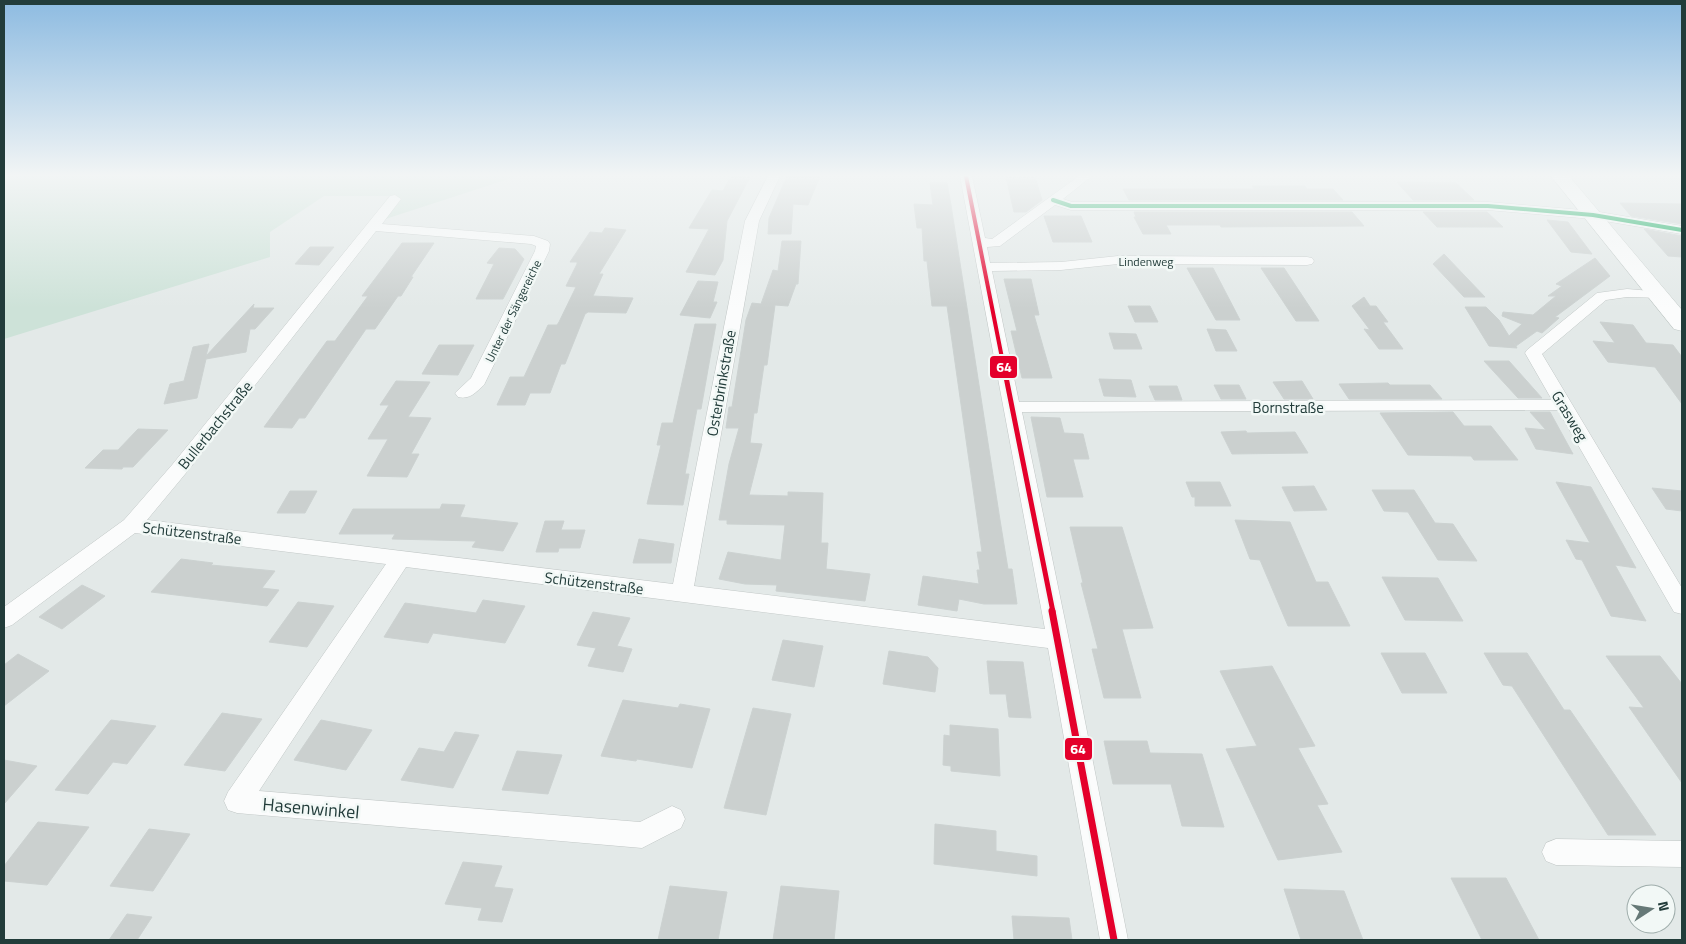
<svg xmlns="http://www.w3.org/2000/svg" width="1686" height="944" viewBox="0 0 1686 944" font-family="'Titillium Web',sans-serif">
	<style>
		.green { fill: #cde2d8 }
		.building { fill: #cbd0cf; stroke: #ccd2d1 }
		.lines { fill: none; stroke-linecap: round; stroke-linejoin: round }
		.street-casing { stroke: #c0c6c5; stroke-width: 1 }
		.secondary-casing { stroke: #bfc7c5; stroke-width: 1 }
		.street { fill: #fbfcfc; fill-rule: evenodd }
		.secondary { fill: #fbfcfc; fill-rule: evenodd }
		.bus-1-far2-casing { stroke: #f2f8f6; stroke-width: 7 }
		.bus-1-far1-casing { stroke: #f2f8f6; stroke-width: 9 }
		.bus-1-casing { stroke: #f2f8f6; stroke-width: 11 }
		.bus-2-casing { stroke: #f2f8f6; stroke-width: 7 }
		.bus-1-far2 { stroke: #e4002b; stroke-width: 4 }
		.bus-1-far1 { stroke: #e4002b; stroke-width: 5 }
		.bus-1 { stroke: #e4002b; stroke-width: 7 }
		.bus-2 { stroke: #00a651; stroke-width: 4 }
		.labels { text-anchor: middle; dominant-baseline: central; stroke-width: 5; stroke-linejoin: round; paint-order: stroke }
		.far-street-label { font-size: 12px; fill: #223c3a; stroke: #f2f8f6 }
		.street-label { font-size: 15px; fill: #223c3a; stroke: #f2f8f6 }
		.near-street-label { font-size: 18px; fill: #223c3a; stroke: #f2f8f6 }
		.line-badge { stroke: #f2f8f6; stroke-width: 2 }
		.badge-label { font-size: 14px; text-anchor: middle; font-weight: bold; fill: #fff }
	</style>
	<rect width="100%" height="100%" fill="#e3e9e8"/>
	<polygon class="green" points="4,176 518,176 367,225 389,196 324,196 270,232 270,257 4,339"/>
	<g class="building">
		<polygon points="731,176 750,177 727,221 723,260 715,275 686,272 709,229 689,228 712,190 723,191"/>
		<polygon points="787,176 820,176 808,205 793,204 791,234 768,234 769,218"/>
		<polygon points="1006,177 1035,177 1042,200 1026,212 1014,212"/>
		<polygon points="1397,182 1456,183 1474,200 1413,200"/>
		<polygon points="930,183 947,183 951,205 1000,520 1008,569 1012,569 1017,604 984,604 959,599 957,611 918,605 923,576 979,584 977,570 980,570 977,552 982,552 947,306 932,306 927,261 924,261 922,228 917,228 914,204 933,205"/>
		<polygon points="1252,186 1305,186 1307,189 1333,189 1343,200 1129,200 1123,189 1254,189"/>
		<polygon points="1620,203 1682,204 1682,224 1631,216"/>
		<polygon points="1134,212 1352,212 1364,226 1221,227 1220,225 1166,225 1171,234 1143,234 1134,217 1136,217"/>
		<polygon points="1423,212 1487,212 1503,227 1437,227"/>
		<polygon points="1044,216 1081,216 1092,242 1053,242"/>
		<polygon points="1547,220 1568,222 1592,254 1571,252"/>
		<polygon points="605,228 626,230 599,274 603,274 593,296 633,298 626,313 588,312 585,314 565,364 561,364 550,393 530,393 525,405 497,405 510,377 524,377 548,325 557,325 559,322 576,287 566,286 577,264 577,262 570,262 590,232 602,233"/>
		<polygon points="1644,229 1682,236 1682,257 1668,256"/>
		<polygon points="782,241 801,241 798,284 796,284 788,306 775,305 767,365 764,365 757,413 754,413 750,443 762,444 749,495 788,496 788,492 823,493 821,543 828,543 826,569 870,574 865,601 776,591 777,585 745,584 719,579 728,552 781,560 785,525 727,524 727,520 719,520 729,464 739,428 726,428 729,407 732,407 746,320 752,303 761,304 773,270 778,271"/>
		<polygon points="402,243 434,243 411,277 413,277 401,296 398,296 375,329 366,329 305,418 299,418 292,428 264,427 327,341 335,341 368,296 362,296"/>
		<polygon points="310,247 334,247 319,265 295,264"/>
		<polygon points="499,248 515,249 524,259 503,299 476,299 494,264 487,263"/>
		<polygon points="1444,254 1485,297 1464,297 1433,264"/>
		<polygon points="1595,258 1610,276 1555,317 1559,318 1542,333 1537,331 1516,346 1513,341 1517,348 1489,346 1465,307 1486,307 1499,320 1509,336 1522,324 1502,316 1503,312 1533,315 1556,296 1548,296 1562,286 1556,284"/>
		<polygon points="1187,268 1213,268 1240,320 1216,320"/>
		<polygon points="1261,268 1284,268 1319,321 1296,321"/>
		<polygon points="1004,279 1031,279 1039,315 1034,315 1052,378 1022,378 1011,331 1017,331"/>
		<polygon points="698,281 718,282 713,302 717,302 710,318 680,315"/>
		<polygon points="1364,297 1370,306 1376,306 1388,322 1383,322 1403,349 1379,349 1364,329 1370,330 1352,306"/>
		<polygon points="254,304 253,308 274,308 255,329 250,329 246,352 206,359 197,398 164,404 170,384 184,381 193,347 209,344 206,356"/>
		<polygon points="1128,306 1150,306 1158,322 1135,322"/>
		<polygon points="1600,322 1633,325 1646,343 1673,345 1682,357 1682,404 1655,367 1608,362 1593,341 1615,343"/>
		<polygon points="695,324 716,324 701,409 697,409 685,474 689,474 683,505 647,504 661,445 657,445 662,423 673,423"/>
		<polygon points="1207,329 1226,330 1237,351 1216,351"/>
		<polygon points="1109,333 1136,334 1142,349 1114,349"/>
		<polygon points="439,345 474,345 458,375 422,374"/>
		<polygon points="1484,361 1509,361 1542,398 1518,398"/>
		<polygon points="1099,379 1131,380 1136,397 1104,396"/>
		<polygon points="396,381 430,382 408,417 431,418 411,454 419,454 407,477 367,476 388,439 368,439 389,405 380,405"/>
		<polygon points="1302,381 1313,399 1284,399 1273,382"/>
		<polygon points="1388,383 1390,385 1430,385 1442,399 1349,399 1339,384"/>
		<polygon points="1214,385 1239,385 1246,399 1221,399"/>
		<polygon points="1149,386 1177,386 1182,400 1155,400"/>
		<polygon points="1453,412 1464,426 1491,426 1518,460 1474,460 1471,456 1408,455 1380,413"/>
		<polygon points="1530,412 1550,412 1573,454 1536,449 1525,428 1546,430"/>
		<polygon points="1031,417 1060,418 1064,433 1083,434 1089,459 1073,459 1083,497 1047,497"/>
		<polygon points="138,429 168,430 133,467 123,467 122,469 85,468 103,450 118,450"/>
		<polygon points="1246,431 1247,433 1295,432 1308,453 1232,454 1221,432"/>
		<polygon points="1186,482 1220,482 1231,506 1195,506 1195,497 1192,497"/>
		<polygon points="1556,482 1591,487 1636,568 1615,565 1646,621 1611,616 1582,560 1576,559 1566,540 1590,543"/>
		<polygon points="1314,486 1327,510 1294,511 1282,487"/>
		<polygon points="1652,488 1682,491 1682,511 1666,509"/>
		<polygon points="1372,490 1414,490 1435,523 1453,524 1477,561 1438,560 1408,512 1384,511"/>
		<polygon points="290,491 317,491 305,513 277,513"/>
		<polygon points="442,504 465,505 460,517 518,523 503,551 472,547 476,541 392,539 395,534 339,534 353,509 440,509"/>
		<polygon points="1235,520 1290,522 1316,582 1328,582 1350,626 1288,626 1260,560 1250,559"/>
		<polygon points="545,521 564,521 561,530 585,530 580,548 559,548 558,552 536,552"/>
		<polygon points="1070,527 1122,527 1153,628 1122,629 1141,698 1104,698 1092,649 1098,649 1081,583 1083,583"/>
		<polygon points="639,539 674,544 671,563 633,563"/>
		<polygon points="181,559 213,563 211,565 275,571 262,588 279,590 267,606 151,592"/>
		<polygon points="1382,577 1438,578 1463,621 1405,620"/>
		<polygon points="82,585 105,596 62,629 39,617"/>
		<polygon points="483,600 525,606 505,643 433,633 428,643 384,637 405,603 476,613"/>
		<polygon points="298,602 334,606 307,647 269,642"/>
		<polygon points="593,612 630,618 617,646 632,649 623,672 588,666 596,648 577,645"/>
		<polygon points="783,640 823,646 814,687 772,680"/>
		<polygon points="889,651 928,657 938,668 935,692 883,684"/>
		<polygon points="1381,653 1425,653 1447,693 1402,693"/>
		<polygon points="1484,653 1527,653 1564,710 1570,710 1656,835 1608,835 1512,686 1503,685"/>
		<polygon points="18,654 49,671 4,706 4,665"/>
		<polygon points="1606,656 1660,656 1682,684 1682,783 1629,707 1644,708"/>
		<polygon points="987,661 1023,662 1031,718 1009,717 1006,694 990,694"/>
		<polygon points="1272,666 1315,746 1298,748 1328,804 1317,805 1342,852 1278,860 1226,749 1257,746 1220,671"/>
		<polygon points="623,700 678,708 680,704 710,709 692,768 637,759 636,761 601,756"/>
		<polygon points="753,708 791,714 766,815 724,808"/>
		<polygon points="222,713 262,719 225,771 184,765"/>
		<polygon points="111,720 156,726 127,764 113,762 88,794 55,790"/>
		<polygon points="321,720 372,730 346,770 294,760"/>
		<polygon points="950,725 998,729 1000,776 951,771 951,766 943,765 944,735 950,736"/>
		<polygon points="455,732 479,735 453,788 401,780 419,748 444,752"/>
		<polygon points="1104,741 1147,741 1150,753 1202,754 1224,827 1182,826 1171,784 1113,784"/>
		<polygon points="517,751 562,755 548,794 502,790"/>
		<polygon points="4,760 37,766 4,804"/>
		<polygon points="38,822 89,827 47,885 4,881 4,866"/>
		<polygon points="935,824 996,831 996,851 1037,856 1037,876 934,864"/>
		<polygon points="149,829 190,834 153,891 110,886"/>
		<polygon points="463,862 502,866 494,887 513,889 502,922 478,920 482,908 445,904"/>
		<polygon points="1451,878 1506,878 1539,940 1482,940"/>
		<polygon points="670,886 727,892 718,940 658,940"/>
		<polygon points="781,886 839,891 834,940 773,940"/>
		<polygon points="1284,889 1344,891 1363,940 1301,940"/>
		<polygon points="127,914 152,917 137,940 109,940"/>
		<polygon points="1012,916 1069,918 1072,940 1014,940"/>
	</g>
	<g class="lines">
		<g class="street-casing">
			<g id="street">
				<path d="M768 176H780L759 221 694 586 1045 629 960 176H972L985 238 992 239 1079 176H1092L1063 199 1072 202H1488L1593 211 1682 226V234L1593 219 1488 210H1071L1055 205 1000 246 987 247 990 263 1061 262 1118 256 1307 257 1312 258 1314 261 1312 264 1307 265 1118 264 1061 270 992 271 1019 402 1552 400 1525 353 1527 350 1597 293 1627 289 1664 292 1666 295 1664 298 1627 297 1606 300 1542 354 1682 588V614L1674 612 1558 410 1022 412 1069 640 1128 940H1100L1048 648 406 567 259 791 640 822 672 806 681 810 685 819 681 828 642 848 237 813 228 810 224 801 228 792 386 564 135 533 12 625 4 628V607L124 520 172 465 390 196 395 195 401 199 382 224 534 236 548 241 550 244 549 251 484 385C476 392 470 400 458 397L455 393 471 378 535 251 536 246 531 244 376 231 186 473 147 520 673 584 745 221Z"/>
				<polygon points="1556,839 1682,841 1682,867 1556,865 1546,861 1542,852 1546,843"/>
			</g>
		</g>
		<g class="secondary-casing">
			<polygon id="secondary" points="1551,176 1569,176 1682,310 1682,331 1674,329"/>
		</g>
		<use href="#street" class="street"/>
		<use href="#secondary" class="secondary"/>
		<g class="bus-1-far2-casing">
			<polyline id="bus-1-far2" points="966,176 1003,363"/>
		</g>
		<g class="bus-1-far1-casing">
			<polyline id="bus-1-far1" points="1003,362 1053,612"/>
		</g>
		<g class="bus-1-casing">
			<polyline id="bus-1" points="1052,611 1114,940"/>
		</g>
		<g class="bus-2-casing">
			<polyline id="bus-2" points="1053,200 1071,206 1488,206 1593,215 1682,230"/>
		</g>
		<use href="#bus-1-far2" class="bus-1-far2"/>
		<use href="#bus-1-far1" class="bus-1-far1"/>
		<use href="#bus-1" class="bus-1"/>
		<use href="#bus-2" class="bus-2"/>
	</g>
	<linearGradient id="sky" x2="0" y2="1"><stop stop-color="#8dbbe1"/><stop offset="0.57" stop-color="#f2f5f5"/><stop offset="1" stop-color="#f2f5f5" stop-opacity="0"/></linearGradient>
	<rect width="1686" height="308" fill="url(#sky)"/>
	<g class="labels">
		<g class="far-street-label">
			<text x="1146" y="261">Lindenweg</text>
			<text transform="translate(513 311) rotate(-64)">Unter der Sängereiche</text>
		</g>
		<g class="street-label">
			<text transform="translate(721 383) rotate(-80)">Osterbrinkstraße</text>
			<text x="1288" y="407">Bornstraße</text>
			<text transform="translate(1570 416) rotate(59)">Grasweg</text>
			<text transform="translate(215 425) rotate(-51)">Bullerbachstraße</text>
			<text transform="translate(192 533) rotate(7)">Schützenstraße</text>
			<text transform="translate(594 583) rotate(7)">Schützenstraße</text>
		</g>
		<g class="near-street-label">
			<text transform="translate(311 808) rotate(5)">Hasenwinkel</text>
		</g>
	</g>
	<g class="line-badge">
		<rect x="989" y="355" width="29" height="24" rx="5" fill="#e4002b"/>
		<rect x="1064" y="737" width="29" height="24" rx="5" fill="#e4002b"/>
	</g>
	<g class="badge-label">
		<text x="1004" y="372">64</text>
		<text x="1078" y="754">64</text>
	</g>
	<rect width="1686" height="944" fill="none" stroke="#223c3a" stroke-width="10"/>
	<g transform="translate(1651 909) rotate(78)"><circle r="24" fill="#f2f8f6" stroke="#9fadab"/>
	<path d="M0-4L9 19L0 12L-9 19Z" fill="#667977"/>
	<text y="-8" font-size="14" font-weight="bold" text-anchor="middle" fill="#223c3a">N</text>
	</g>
</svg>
